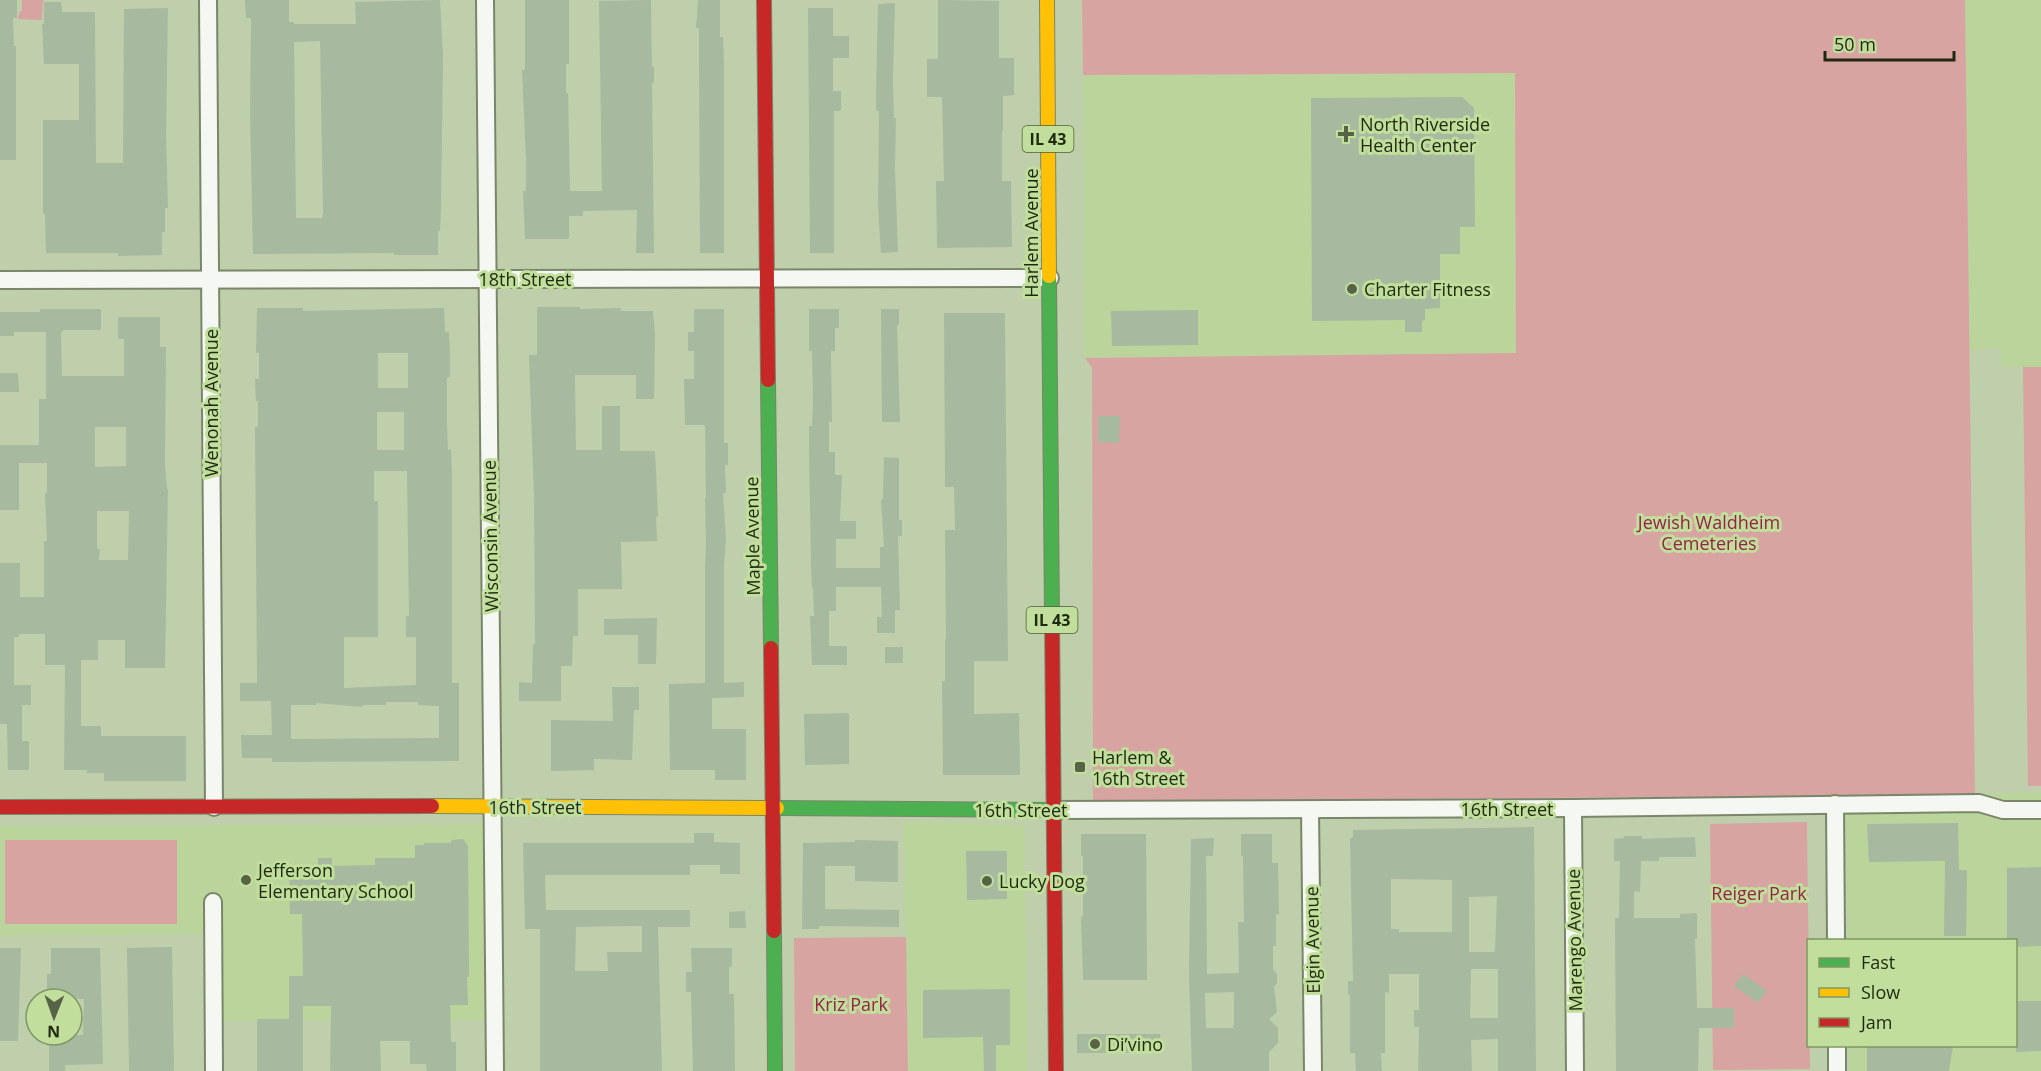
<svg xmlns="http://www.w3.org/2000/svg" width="2041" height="1071" viewBox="0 0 2041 1071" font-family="'Open Sans',sans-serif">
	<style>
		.built { fill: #bbd49b }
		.green { fill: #d8a4a1 }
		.building { fill: #a7b99f; fill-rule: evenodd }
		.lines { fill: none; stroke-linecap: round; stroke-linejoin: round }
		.street-casing { stroke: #7a8669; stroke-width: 20 }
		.fast-casing { stroke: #7a8669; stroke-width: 16 }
		.slow-casing { stroke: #7a8669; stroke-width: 16 }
		.jam-casing { stroke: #7a8669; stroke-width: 16 }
		.street { stroke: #f5f8f2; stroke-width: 16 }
		.fast { stroke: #4caf50; stroke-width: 14 }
		.slow { stroke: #ffc107; stroke-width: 14 }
		.jam { stroke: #c62828; stroke-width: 14 }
		.poi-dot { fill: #566346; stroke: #c1de9c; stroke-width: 2 }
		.labels { text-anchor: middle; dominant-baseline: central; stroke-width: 6; stroke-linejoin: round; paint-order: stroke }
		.shield { fill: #c1de9c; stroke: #4f5f39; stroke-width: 1.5 }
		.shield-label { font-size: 16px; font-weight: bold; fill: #1e290f }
		.poi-label { font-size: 18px; fill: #1e290f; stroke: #c1de9c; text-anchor: start }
		.street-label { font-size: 18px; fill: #1e290f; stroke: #c1de9c }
		.park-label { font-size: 18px; fill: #952246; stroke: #c1de9c }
	</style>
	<rect width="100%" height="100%" fill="#bfcfab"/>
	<g class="built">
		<polygon points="1965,0 2041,0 2041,367 2001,367 2001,348 1970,350"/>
		<polygon points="1515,73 1517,353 1085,358 1083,75"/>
		<polygon points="2041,793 2041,1071 1850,1071 1849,1046 2016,1046 2016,940 1848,940 1846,795"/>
		<polygon points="904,822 1024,825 1027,1071 908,1071"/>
		<polygon points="491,824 492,1020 218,1021 218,934 0,936 0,826"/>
	</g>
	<g class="green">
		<polygon points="22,0 45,0 43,1 42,20 18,19 19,12 22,11"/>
		<polygon points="1082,0 1965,0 1975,795 1093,801 1092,368 1085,358 1516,353 1515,73 1083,75"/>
		<polygon points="2023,367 2041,367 2041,786 2028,786"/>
		<polygon points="1807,822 1810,1069 1713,1070 1710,824"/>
		<rect x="5" y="840" width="172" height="84"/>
		<polygon points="906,937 908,1071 795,1071 794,938"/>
	</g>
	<g class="building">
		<polygon points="0,0 17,0 17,18 13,18 14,46 16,46 16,160 0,160"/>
		<path d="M245 0H289V22H294V24H356L355 2 440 0 443 57 441 207 440 231H438V255H394V253L253 254 250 113 251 18H246ZM320 41 323 213 322 218H296L294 42Z"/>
		<polygon points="525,0 569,0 569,64 566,64 566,93 568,93 570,191 602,191 599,1 651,0 652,67 654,66 654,83 652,83 654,253 636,253 637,210 583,211 583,216 569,216 569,239 525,239 523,191 526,191 526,159 522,70 525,70"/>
		<polygon points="698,0 720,0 720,37 723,37 724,64 724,253 700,253 699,57 699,28 696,28"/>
		<polygon points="938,0 999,1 999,58 1014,58 1014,95 1003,96 1003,131 1002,131 1002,181 1011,181 1012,247 937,248 936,181 944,181 942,97 927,97 927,59 938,59"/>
		<polygon points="44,2 61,2 62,12 95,12 96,163 123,163 124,9 168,8 166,137 168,208 165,208 165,232 162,232 162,255 118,256 118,253 46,253 45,214 43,214 43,120 79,120 79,64 44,64 42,24 44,24"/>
		<polygon points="895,3 893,79 894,118 896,118 895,169 898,252 881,253 878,206 879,111 876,111 876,94 878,4"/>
		<polygon points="808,8 833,8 833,36 849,36 849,58 833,58 833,91 841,91 841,111 834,111 834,253 810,253"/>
		<polygon points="1462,97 1474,108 1475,227 1460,227 1460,254 1440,254 1440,308 1425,309 1425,320 1422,321 1422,332 1405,332 1405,320 1312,321 1311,98"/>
		<polygon points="537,307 580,307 580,309 621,308 621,311 653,311 655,336 654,399 636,399 636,375 575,375 576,450 602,450 602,406 620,406 620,451 655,451 658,517 656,517 657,541 621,542 622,589 578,589 578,636 573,636 572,666 561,666 561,701 519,701 519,682 532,683 533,644 535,644 534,495 529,355 537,355"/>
		<path d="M257 308H303V311L444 308 445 332H449L450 355V377H447V424L448 450 451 449 452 473V683H459V761L272 762V758H242L241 735H272L271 701H240V683H257L255 427H258V401H256L255 379H259V353H256ZM378 353H408V388H378ZM377 412H404V450H377ZM374 471H407L409 616H406V637H416V685L344 688V637H378V501H374ZM386 702H418V705L439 706V738L291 739V705H316V703L363 707V705H386Z"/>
		<path d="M40 309H101V330H64L61 332 62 376H124V339H118V317H160V347H166L165 466 167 489H168L165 668H125V640H98V660H81V726H101V736H186V781H104V773H87V770H64L65 665H45V634H19V637H14V685H31V705H22V741H29V770H8L7 724H0V563H20V597H44V541H47L45 493H47V463H19V510H0V445H39V399H46V332H14V336H0V312H40ZM95 427H126V466L95 467ZM97 511H129L128 560H99L100 549H97Z"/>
		<polygon points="694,309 724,309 724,443 728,443 728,465 725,465 726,493 723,493 726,540 724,564 724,683 744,682 744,697 712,698 712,729 746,729 746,780 715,780 715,770 670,770 669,684 705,683 705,569 706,545 705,498 706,498 705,425 685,425 684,379 694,379 694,351 688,351 688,332 694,332"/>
		<polygon points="809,309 839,309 839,328 835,328 835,351 831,351 832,422 829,422 829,452 835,452 835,475 842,475 840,521 856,521 856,539 836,539 836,568 880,568 880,547 884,547 881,500 883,499 884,457 899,458 899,520 902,520 902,536 898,536 900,610 895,610 895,633 877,633 877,617 882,617 881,587 836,587 836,611 829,611 829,646 847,646 847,665 812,665 810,616 814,616 813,588 812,588 811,565 809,446 809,426 812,426 813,403 812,351 809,351"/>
		<polygon points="881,309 899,309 899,325 897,325 900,422 882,422"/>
		<polygon points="1198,310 1198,345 1112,346 1111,311"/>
		<polygon points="944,313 1005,313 1008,661 974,661 974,714 1019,713 1020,775 943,775 942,681 945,681 945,639 946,639 945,530 955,530 954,487 945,487"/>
		<polygon points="0,373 18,373 19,392 0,392"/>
		<polygon points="1098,416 1120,416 1119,443 1098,442"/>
		<polygon points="657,618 656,664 638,664 638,635 604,635 604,619"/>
		<rect x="885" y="647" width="18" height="16"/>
		<polygon points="612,687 639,687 639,710 634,710 632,760 594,759 594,770 551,771 551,720 613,721"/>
		<polygon points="849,713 849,764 805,765 804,714"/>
		<polygon points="1958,823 1959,870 1967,870 1966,936 1944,936 1945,861 1869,862 1867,824"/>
		<path d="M1534 827 1536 1071H1498V1039L1471 1040 1472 1071H1418L1419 1027H1414V1010H1419V974H1389V993L1385 992V1053H1381L1382 1071H1356L1355 1053H1350V995H1348V981H1353L1350 839 1353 837V830ZM1391 879 1452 880V932H1399V929H1391ZM1497 896 1495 952H1469V897ZM1471 969H1498V1018H1470Z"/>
		<path d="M694 833H714V842L740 843V874H720V865H690V875H545L546 910H690V927H658L662 1071H540V929H525L523 843H694ZM626 926H642V952H607L608 971H575L576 927Z"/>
		<polygon points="1081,834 1146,834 1147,980 1083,980 1081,917 1083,916 1083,856 1081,856"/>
		<path d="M1241 834H1272V863H1278L1279 914H1276V946H1273V969L1277 974V984L1274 986 1277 1012 1269 1019 1278 1028V1043L1269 1052V1071H1192L1189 974 1191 839 1214 838 1213 856H1206L1207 974 1239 973 1238 922H1244L1243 856H1241ZM1234 992V1025H1233V1028H1206L1205 993Z"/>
		<polygon points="1624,836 1642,836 1642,839 1695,837 1696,857 1659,857 1659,861 1641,861 1640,892 1634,891 1634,918 1680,918 1680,914 1697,913 1697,939 1695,939 1697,1008 1734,1008 1734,1028 1699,1028 1698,1071 1616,1071 1615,918 1619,918 1620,861 1614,861 1614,839 1624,838"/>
		<polygon points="463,839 468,846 469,977 467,977 468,1005 450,1005 451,1042 456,1042 456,1071 427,1071 426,1064 410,1064 410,1041 380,1041 381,1071 330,1071 331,1006 303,1006 303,1071 257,1071 257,1019 289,1019 289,976 303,976 302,914 290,914 289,867 318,866 318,858 332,858 332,866 375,865 375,858 415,858 415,845 424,845 424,843 450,843 452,840"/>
		<polygon points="855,840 898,841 898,882 855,881 855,866 825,866 825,909 899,910 899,927 819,926 819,929 802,929 803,843 855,842"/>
		<polygon points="966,851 1007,851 1007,899 967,900"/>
		<polygon points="2041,867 2041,946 2016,947 2016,940 2007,940 2007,868"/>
		<polygon points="745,911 746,928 729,928 729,912"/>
		<polygon points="172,947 174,1071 129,1071 127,948"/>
		<polygon points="0,948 21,948 18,1041 0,1041"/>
		<polygon points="51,948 100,948 103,1064 65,1065 65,1071 49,1071 49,1035 83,1035 84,999 49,999 49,992 47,992 47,974 51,974"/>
		<polygon points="691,948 732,948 732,967 729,967 729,994 734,994 735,1071 693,1071 691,992 686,992 686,972 692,972"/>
		<polygon points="1743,974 1767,991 1758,1003 1734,986"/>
		<polygon points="1010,989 1010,1045 996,1045 996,1071 984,1071 983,1037 923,1038 923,990"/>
		<polygon points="2016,1001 2041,1001 2041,1051 2016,1052"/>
		<polygon points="1077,1034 1160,1034 1161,1053 1077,1053"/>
		<polygon points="1867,1046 1953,1046 1949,1071 1867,1071"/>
	</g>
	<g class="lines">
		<g class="street-casing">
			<g id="street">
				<polyline points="208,0 214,807"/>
				<polyline points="485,0 495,1071"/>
				<polyline points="0,280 1050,278"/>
				<polyline points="1835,804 1836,940"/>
				<polyline points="1573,808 1575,1071"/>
				<polyline points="1054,810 1573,808 1979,803 2003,810 2041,810"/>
				<polyline points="1310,810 1313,1071"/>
				<polyline points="213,902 214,1071"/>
				<polyline points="1837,1046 1837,1071"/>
			</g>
		</g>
		<g class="fast-casing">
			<g id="fast">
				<polyline points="1049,276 1052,615"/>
				<polyline points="768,380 771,648"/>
				<polyline points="777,808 1054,810"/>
				<polyline points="774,931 775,1071"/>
			</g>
		</g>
		<g class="slow-casing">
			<g id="slow">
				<polyline points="1047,0 1049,276"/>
				<polyline points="432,806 777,808"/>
			</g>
		</g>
		<g class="jam-casing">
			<g id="jam">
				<polyline points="764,0 768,380"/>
				<polyline points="1052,615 1056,1071"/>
				<polyline points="771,648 774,931"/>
				<polyline points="0,807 432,806"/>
			</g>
		</g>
		<use href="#street" class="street"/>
		<use href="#fast" class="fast"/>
		<use href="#slow" class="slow"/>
		<use href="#jam" class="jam"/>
	</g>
	<g class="poi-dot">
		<path d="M1343 125h6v6h6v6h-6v6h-6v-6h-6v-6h6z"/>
		<circle cx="1352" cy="289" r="6"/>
		<rect x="1074" y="761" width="12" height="12" rx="3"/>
		<circle cx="246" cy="880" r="6"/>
		<circle cx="987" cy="881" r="6"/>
		<circle cx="1095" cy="1044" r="6"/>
	</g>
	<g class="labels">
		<g class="shield">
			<rect x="1022.5" y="126" width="51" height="26" rx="4.5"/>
			<rect x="1026.5" y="607" width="51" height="26" rx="4.5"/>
		</g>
		<g class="shield-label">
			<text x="1048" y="139">IL 43</text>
			<text x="1052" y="620">IL 43</text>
		</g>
		<g class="poi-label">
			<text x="1360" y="124">North Riverside<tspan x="1360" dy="21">Health Center</tspan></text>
			<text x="1364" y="289">Charter Fitness</text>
			<text x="1092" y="757">Harlem &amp;<tspan x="1092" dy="21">16th Street</tspan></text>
			<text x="258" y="870">Jefferson<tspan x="258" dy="21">Elementary School</tspan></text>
			<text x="999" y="881">Lucky Dog</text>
			<text x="1107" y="1044">Di’vino</text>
		</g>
		<g class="street-label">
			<text transform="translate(1031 233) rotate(-90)">Harlem Avenue</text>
			<text x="525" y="279">18th Street</text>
			<text transform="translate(211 403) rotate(-90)">Wenonah Avenue</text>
			<text transform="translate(490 536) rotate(-91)">Wisconsin Avenue</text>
			<text transform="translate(752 536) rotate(-91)">Maple Avenue</text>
			<text x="535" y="807">16th Street</text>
			<text x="1507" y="809">16th Street</text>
			<text x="1021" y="810">16th Street</text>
			<text transform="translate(1312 940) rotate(-91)">Elgin Avenue</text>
			<text transform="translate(1574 940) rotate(-91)">Marengo Avenue</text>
		</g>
		<g class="park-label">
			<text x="1709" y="522">Jewish Waldheim<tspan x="1709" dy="21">Cemeteries</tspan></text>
			<text x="1759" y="893">Reiger Park</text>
			<text x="851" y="1004">Kriz Park</text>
		</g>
	</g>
	<rect x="1807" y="939" width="210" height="108" fill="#c1de9c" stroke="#809664" stroke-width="1.5"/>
	<rect x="1819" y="958" width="30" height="9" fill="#4caf50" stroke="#809664" stroke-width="1.5"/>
	<text x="1861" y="969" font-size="18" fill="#1e290f">Fast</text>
	<rect x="1819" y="988" width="30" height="9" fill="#ffc107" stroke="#809664" stroke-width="1.5"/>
	<text x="1861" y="999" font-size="18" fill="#1e290f">Slow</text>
	<rect x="1819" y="1018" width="30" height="9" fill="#c62828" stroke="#809664" stroke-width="1.5"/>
	<text x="1861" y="1029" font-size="18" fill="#1e290f">Jam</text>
	<g transform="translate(54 1017) rotate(181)"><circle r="28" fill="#c1de9c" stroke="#809664" stroke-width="1.5"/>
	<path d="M0-4.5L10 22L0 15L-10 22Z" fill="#566346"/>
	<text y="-9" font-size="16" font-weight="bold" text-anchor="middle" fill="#1e290f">N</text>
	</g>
	<path d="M1825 51v9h129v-9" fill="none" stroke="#1e290f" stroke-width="3"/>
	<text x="1834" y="51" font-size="18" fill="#1e290f" stroke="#c1de9c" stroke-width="4.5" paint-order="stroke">50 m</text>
</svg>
